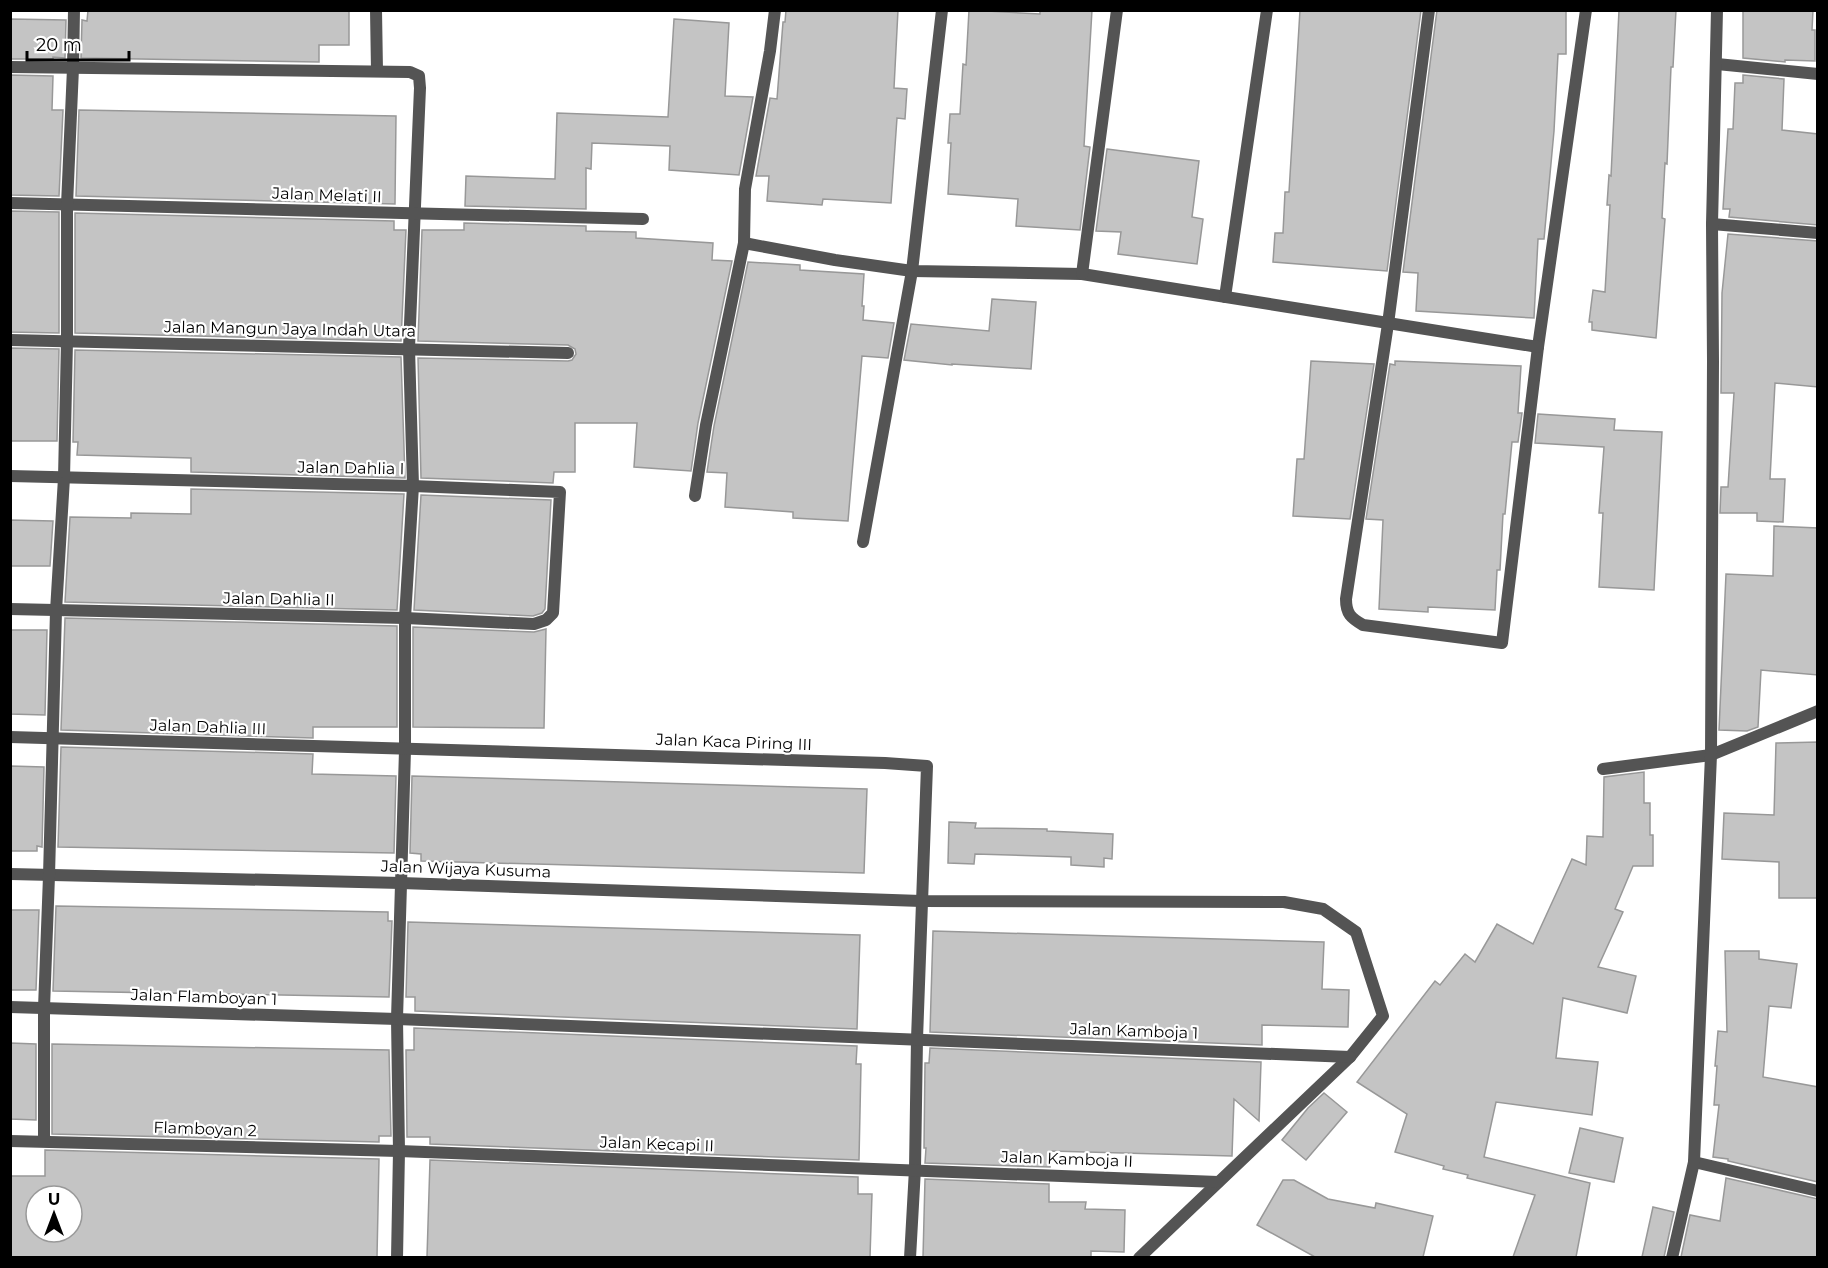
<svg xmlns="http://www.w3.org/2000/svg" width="1828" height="1268" viewBox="0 0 1828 1268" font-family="Montserrat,sans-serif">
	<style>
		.building { fill: #c4c4c4; stroke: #989898; stroke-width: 1.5; fill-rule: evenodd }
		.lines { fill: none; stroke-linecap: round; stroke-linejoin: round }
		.minor { stroke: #545454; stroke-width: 12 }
		.labels { text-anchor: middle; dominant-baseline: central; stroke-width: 4.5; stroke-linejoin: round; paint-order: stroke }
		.street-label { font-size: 16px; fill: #000; stroke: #fff }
	</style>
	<rect width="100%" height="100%" fill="#fff"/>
	<g class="building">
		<polygon points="88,10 349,10 349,45 319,45 319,62 81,58 82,20 87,21"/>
		<polygon points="786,10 898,10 894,88 907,89 905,119 897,118 891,203 823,199 822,205 767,201 769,176 756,176 770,98 777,99 783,22 785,22"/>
		<polygon points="969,10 1040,14 1040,10 1092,10 1084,146 1090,147 1080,230 1016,226 1018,199 948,194 951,143 948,143 950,114 960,114 963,64 966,65"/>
		<polygon points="1300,10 1421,10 1387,271 1273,262 1275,233 1283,233 1285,192 1289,192"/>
		<polygon points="1437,10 1566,10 1566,54 1558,54 1554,131 1544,239 1538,239 1534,318 1416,311 1418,273 1403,272"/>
		<polygon points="1619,10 1676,10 1673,67 1671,67 1667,164 1665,163 1662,218 1665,219 1656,338 1592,330 1592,322 1589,322 1593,290 1605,292 1610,205 1607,205 1609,175 1611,176"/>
		<polygon points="1743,10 1813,10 1812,30 1815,30 1815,61 1785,60 1785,62 1743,58"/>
		<polygon points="10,19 66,20 65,58 53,57 53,59 10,59"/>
		<polygon points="674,19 729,23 725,96 753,97 739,175 669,170 670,146 592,143 591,169 586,168 586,209 465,206 466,176 555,179 557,113 668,117"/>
		<polygon points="10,75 53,76 52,110 63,110 59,196 10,195"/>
		<polygon points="1743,75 1784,79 1782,130 1818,134 1818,225 1729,217 1730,209 1723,209 1728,129 1733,129 1735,83 1743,83"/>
		<polygon points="79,110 396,116 395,204 76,196"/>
		<polygon points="1107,149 1199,161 1192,217 1203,219 1197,264 1118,254 1121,232 1096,231"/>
		<polygon points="10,211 59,212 59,333 10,332"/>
		<polygon points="75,213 394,221 394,230 406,230 401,341 75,333"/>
		<polygon points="464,223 586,226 586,231 636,232 636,238 713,243 712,260 732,261 698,423 691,471 634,467 637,423 575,423 575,472 554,472 553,483 421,478 418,358 568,361 572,360 576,354 575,349 568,345 418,341 422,230 464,230"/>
		<polygon points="1728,234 1818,241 1818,387 1775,383 1770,479 1785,479 1783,522 1757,521 1757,513 1720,513 1721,487 1728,487 1734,393 1721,393 1722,293"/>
		<polygon points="748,262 800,265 800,270 864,274 862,306 864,306 863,320 894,323 888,358 862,356 848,521 793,518 793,512 725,507 727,473 707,472 714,426"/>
		<polygon points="992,299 1036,302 1031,369 952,364 952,365 904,360 911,324 989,331"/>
		<polygon points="10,348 59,349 57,441 10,441"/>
		<polygon points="75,350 401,357 405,478 191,472 191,458 77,455 78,442 73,442"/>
		<polygon points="1311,361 1374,364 1350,519 1293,516 1297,459 1304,459"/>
		<polygon points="1395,361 1521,366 1518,413 1522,413 1518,442 1512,442 1505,514 1503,514 1500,570 1497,570 1495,610 1428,607 1428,612 1379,609 1383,520 1366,519 1390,364 1395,365"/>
		<polygon points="1538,414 1615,419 1614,430 1662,432 1654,590 1599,587 1603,513 1599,513 1604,447 1535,443"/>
		<polygon points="191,489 404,494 397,610 65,602 70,517 131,518 131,513 191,514"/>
		<polygon points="421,495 551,500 545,609 542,613 533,616 414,610"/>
		<polygon points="10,520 53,521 50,566 10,566"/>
		<polygon points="1774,526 1818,528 1818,675 1761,670 1758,727 1747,731 1719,730 1726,574 1773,576"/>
		<polygon points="65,618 397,626 397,727 313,727 313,738 61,730"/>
		<polygon points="413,627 534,632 546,629 544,728 413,727"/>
		<polygon points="10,630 47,630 45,715 10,714"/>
		<polygon points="1818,742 1818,898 1779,898 1779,862 1722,859 1724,813 1774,815 1776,743"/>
		<polygon points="61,747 313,754 312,774 396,776 394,853 58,847"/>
		<polygon points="10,766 44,767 42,847 37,846 37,851 10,851"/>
		<polygon points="1644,772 1644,803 1650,803 1650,835 1653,835 1653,866 1633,866 1615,909 1623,912 1598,967 1636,976 1627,1013 1563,998 1556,1058 1598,1062 1592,1115 1496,1102 1484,1157 1590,1183 1576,1257 1513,1257 1535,1195 1467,1178 1468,1175 1443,1169 1444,1166 1395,1152 1407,1114 1357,1082 1435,981 1440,985 1465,954 1475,962 1497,924 1533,944 1572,859 1586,865 1587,836 1603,837 1604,777"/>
		<polygon points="412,776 867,789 864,873 421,861 421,854 410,853"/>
		<polygon points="949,822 976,823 975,828 1047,829 1047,831 1113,834 1112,859 1104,858 1104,867 1071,865 1071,857 975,854 974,864 948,863"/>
		<polygon points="56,906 388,912 388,921 392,921 389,997 53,991"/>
		<polygon points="10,910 39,910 36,990 11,990"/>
		<polygon points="408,922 860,935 857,1029 415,1011 415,997 406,997"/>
		<polygon points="933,931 1324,942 1322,989 1349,990 1348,1027 1262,1025 1262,1045 930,1032"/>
		<polygon points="1725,951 1759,951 1759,959 1797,964 1791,1008 1769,1006 1763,1077 1818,1087 1818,1182 1728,1161 1728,1159 1713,1157 1719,1105 1714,1105 1717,1066 1715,1066 1718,1031 1727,1032"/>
		<polygon points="414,1028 857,1046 856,1064 861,1064 859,1160 430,1144 430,1137 407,1137 406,1050 414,1050"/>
		<polygon points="10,1043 36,1044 36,1120 10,1119"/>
		<polygon points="52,1044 389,1050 391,1136 379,1136 379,1142 52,1134"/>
		<polygon points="930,1048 1261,1062 1259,1121 1234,1099 1232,1156 1050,1151 1050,1167 925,1163 926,1148 924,1148 925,1063 929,1063"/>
		<polygon points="1324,1093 1347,1112 1306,1160 1282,1140 1308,1108"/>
		<polygon points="1580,1128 1623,1138 1614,1182 1569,1173"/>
		<path d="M45 1150 379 1159 377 1257H10V1176H45ZM36 1196H72V1232H36Z"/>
		<polygon points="430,1160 858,1177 858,1194 872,1194 870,1257 427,1257"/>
		<polygon points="1726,1178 1818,1199 1818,1257 1681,1257 1690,1215 1720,1221"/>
		<polygon points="925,1179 1049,1184 1049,1202 1086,1202 1085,1209 1125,1210 1124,1252 1091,1251 1091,1257 923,1257"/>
		<polygon points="1283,1180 1294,1180 1328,1199 1375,1208 1376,1203 1433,1216 1423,1257 1315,1257 1257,1225"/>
		<polygon points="1653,1207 1674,1212 1664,1257 1642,1257"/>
	</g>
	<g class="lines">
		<g class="minor">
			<polyline points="376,10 377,71"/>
			<path d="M1429 10 1388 324 1346 599C1346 614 1351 618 1363 625L1502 643 1538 347 1586 10"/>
			<polyline points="1717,64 1818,74"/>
			<polyline points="10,67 410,72 419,76 420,88 409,348 413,486 405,618 405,750 397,1019 399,1151 397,1258"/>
			<polyline points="10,203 643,219"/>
			<polyline points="1712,224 1818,233"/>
			<polyline points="744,243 835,260 912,271 1082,274 1538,347"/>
			<polyline points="1082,274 1117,10"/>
			<polyline points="1225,297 1267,10"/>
			<polyline points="10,340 568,353"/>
			<polyline points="10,476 413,486 560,492 553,613 546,620 534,624 405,618 10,609"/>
			<polyline points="695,496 706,425 744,243 745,189 770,51 775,10"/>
			<polyline points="863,542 912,271 942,10"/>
			<polyline points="10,737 885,763 927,766 917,1039 915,1169 910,1258"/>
			<polyline points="1603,769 1711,755 1818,711"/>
			<polyline points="10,874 401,883 921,901 1284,902 1323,909 1356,932 1383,1016 1350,1057 1139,1258"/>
			<polyline points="10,1007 397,1019 1350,1057"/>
			<polyline points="10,1141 399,1151 1218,1182"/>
			<polyline points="44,1141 44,1008 49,876 56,611 64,478 67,341 67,205 73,68 74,10"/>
			<polyline points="1694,1162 1818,1191"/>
			<polyline points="1672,1258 1694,1162 1711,755 1713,361 1712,224 1717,10"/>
		</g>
	</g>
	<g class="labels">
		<g class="street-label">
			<text transform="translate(327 195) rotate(2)">Jalan Melati II</text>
			<text transform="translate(290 329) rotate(1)">Jalan Mangun Jaya Indah Utara</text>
			<text transform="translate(351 468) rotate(1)">Jalan Dahlia I</text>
			<text transform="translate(279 599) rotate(1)">Jalan Dahlia II</text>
			<text transform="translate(208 727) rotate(2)">Jalan Dahlia III</text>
			<text transform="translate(734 742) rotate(2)">Jalan Kaca Piring III</text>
			<text transform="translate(466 869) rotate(2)">Jalan Wijaya Kusuma</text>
			<text transform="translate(204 997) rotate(2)">Jalan Flamboyan 1</text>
			<text transform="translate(1134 1031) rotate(2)">Jalan Kamboja 1</text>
			<text transform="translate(205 1129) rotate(2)">Flamboyan 2</text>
			<text transform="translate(657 1144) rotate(2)">Jalan Kecapi II</text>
			<text transform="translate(1067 1159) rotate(2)">Jalan Kamboja II</text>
		</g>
	</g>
	<rect width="1828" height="1268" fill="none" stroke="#000000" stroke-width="24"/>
	<g transform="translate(54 1214)"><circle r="28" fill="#ffffff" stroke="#999999" stroke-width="1.5"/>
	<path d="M0-4.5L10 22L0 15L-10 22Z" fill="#000000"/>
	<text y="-9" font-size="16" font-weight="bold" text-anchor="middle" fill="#000000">U</text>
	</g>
	<path d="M27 51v9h102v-9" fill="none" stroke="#000000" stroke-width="3"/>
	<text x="36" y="51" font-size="18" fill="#000000" stroke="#ffffff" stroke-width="4.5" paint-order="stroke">20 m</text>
</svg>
